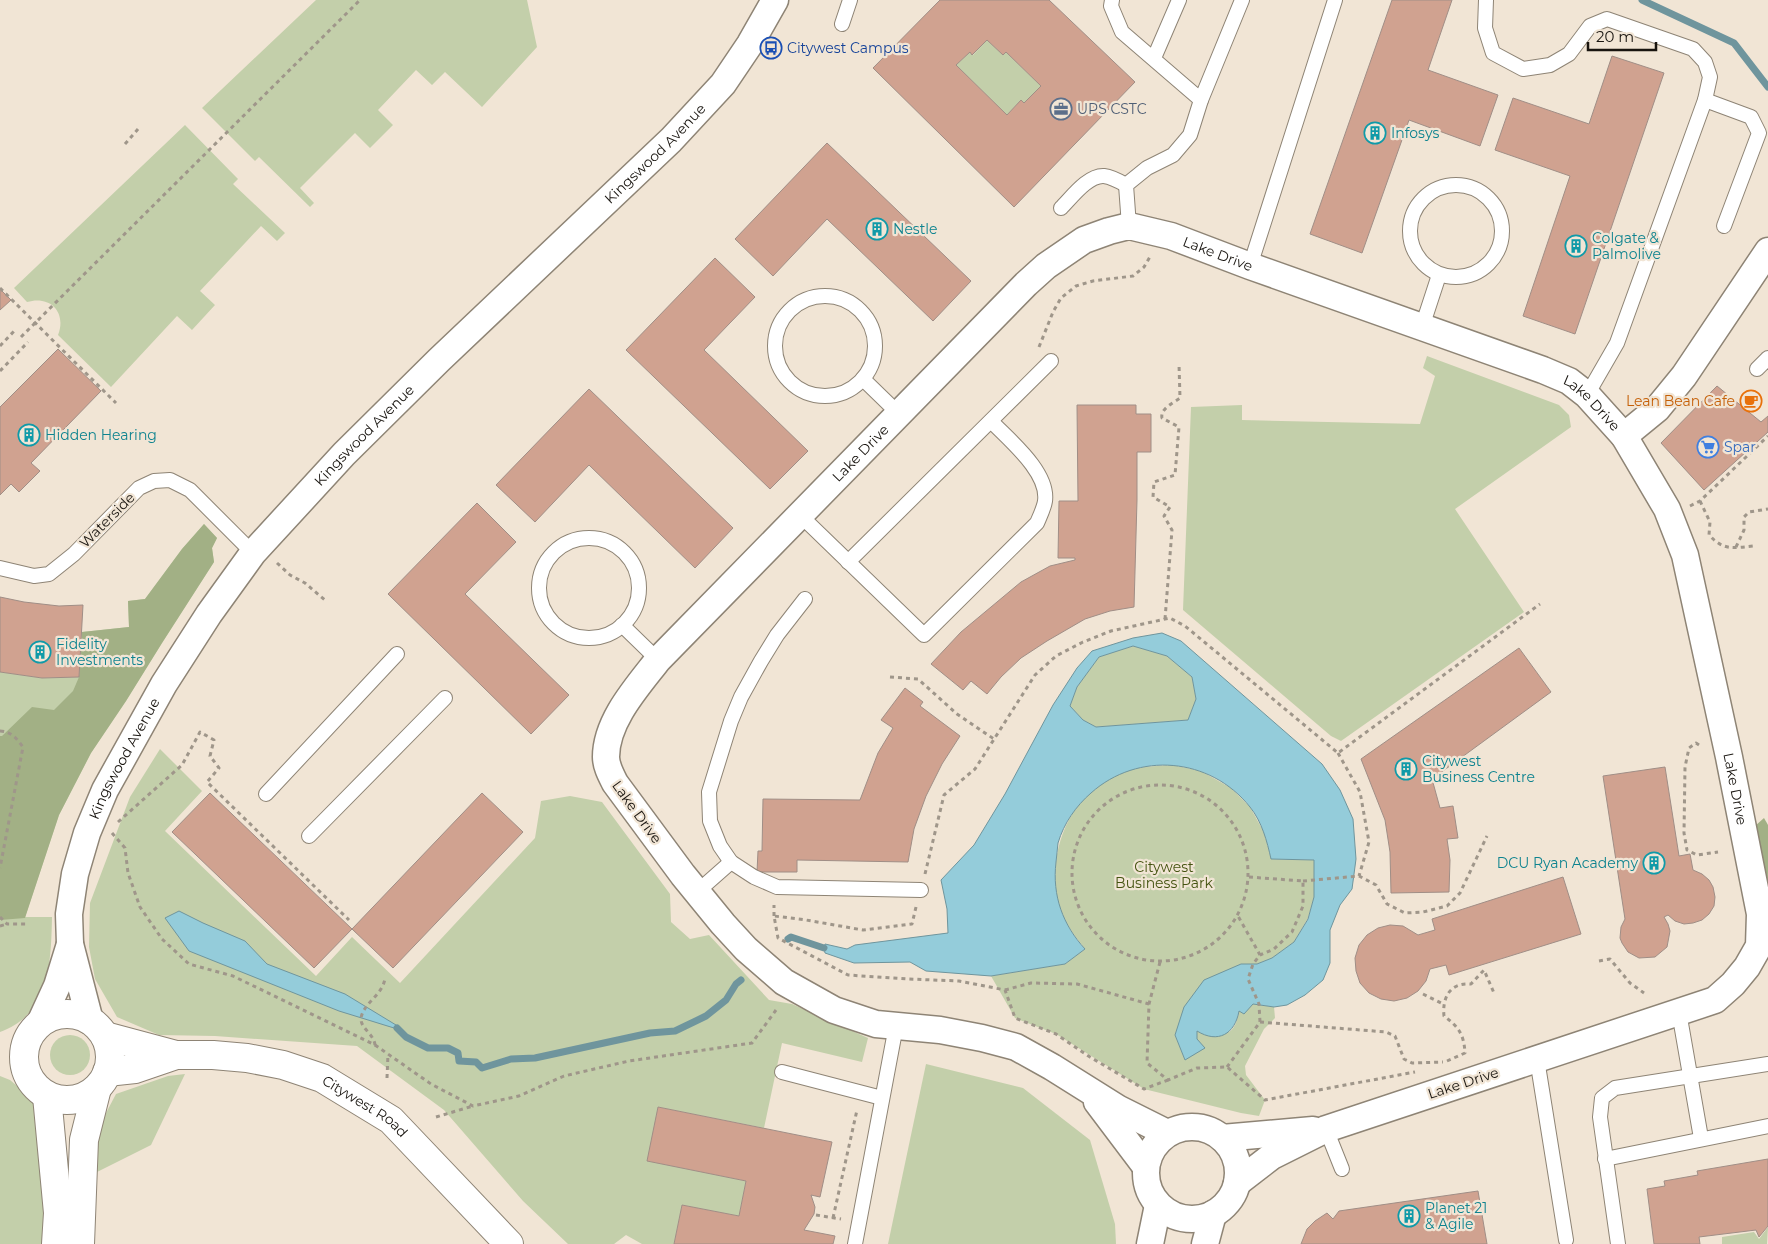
<svg xmlns="http://www.w3.org/2000/svg" width="1768" height="1244" viewBox="0 0 1768 1244" font-family="Montserrat,sans-serif">
	<style>
		.green { fill: #c3cfaa }
		.forest { fill: #a2b085 }
		.water { fill: #94ccda; stroke: #6f959d; fill-rule: evenodd }
		.lines { fill: none; stroke-linecap: round; stroke-linejoin: round }
		.stream { stroke: #6f959d; stroke-width: 7 }
		.building { fill: #d0a290; stroke: #a08e86; fill-rule: evenodd }
		.lane-casing { stroke: #8e8475; stroke-width: 16 }
		.street-casing { stroke: #8e8475; stroke-width: 29 }
		.secondary-casing { stroke: #8e8475; stroke-width: 30 }
		.highway-casing { stroke: #8e8475; stroke-width: 30 }
		.path { stroke: #9f968a; stroke-width: 3; stroke-dasharray: 4 4; stroke-linecap: butt }
		.lane { stroke: #fff; stroke-width: 14 }
		.street { stroke: #fff; stroke-width: 26 }
		.secondary { stroke: #fff; stroke-width: 28 }
		.highway { stroke: #fff; stroke-width: 28 }
		.labels { text-anchor: middle; dominant-baseline: central; stroke-width: 4.5; stroke-linejoin: round; paint-order: stroke }
		.transit-label { font-size: 14px; fill: #164399; stroke: #f1e5d5; text-anchor: start }
		.service-label { font-size: 14px; fill: #4e5e75; stroke: #f1e5d5; text-anchor: start }
		.culture-label { font-size: 14px; fill: #0d838f; stroke: #f1e5d5; text-anchor: start }
		.street-label { font-size: 14px; fill: #18140f; stroke: #f1e5d5 }
		.food-label { font-size: 14px; fill: #c56008; stroke: #f1e5d5; text-anchor: end }
		.shop-label { font-size: 14px; fill: #366cbe; stroke: #f1e5d5; text-anchor: start }
		.park-label { font-size: 14px; fill: #445310; stroke: #f1e5d5 }
	</style>
	<rect width="100%" height="100%" fill="#f1e5d5"/>
	<g class="green">
		<polygon points="316,0 527,0 537,47 482,107 445,72 432,85 416,70 378,110 393,125 370,148 355,133 300,188 314,203 310,207 259,157 255,161 202,108"/>
		<polygon points="987,40 1003,55 1006,52 1041,86 1024,103 1021,100 1007,115 956,65 970,52 973,55"/>
		<path d="M185 125 238 179 233 184 285 233 277 241 261 226 200 291 215 305 192 330 177 316 111 387 58 335C67 312 50 295 27 302L14 288Z"/>
		<polygon points="1427,356 1559,405 1569,415 1571,427 1455,509 1524,612 1341,741 1331,736 1183,610 1191,407 1242,405 1242,420 1420,424 1435,376 1423,368"/>
		<path d="M204 524 217 538 212 548 214 562 162 643 126 701 91 753 59 815 25 917H52C51 963 50 1014 0 1032V672L42 678 79 677 82 632 129 627 128 601 145 599 182 549Z"/>
		<polygon points="1133,646 1167,656 1192,677 1196,699 1188,720 1096,727 1083,720 1070,706 1077,687 1099,657"/>
		<polygon points="160,749 202,791 165,831 316,976 352,937 400,983 535,838 541,801 570,796 602,802 670,894 671,922 690,939 709,935 769,1000 792,1004 868,1038 862,1062 782,1043 764,1128 658,1107 648,1161 746,1181 739,1216 682,1205 674,1244 642,1244 626,1235 614,1244 568,1244 523,1201 444,1110 357,1046 215,1036 159,1035 117,1017 95,979 89,947 90,903 130,797"/>
		<path d="M1173 765 1201 771 1231 788 1250 807 1265 834 1271 859 1314 860V897L1308 918 1294 942 1272 958 1257 964H1241L1175 1035 1185 1060 1197 1039V1030C1220 1035 1235 1041 1239 1010L1244 1013 1253 1004 1274 1007 1275 1018 1264 1029 1245 1066 1246 1075 1265 1100 1259 1116 1241 1113 1144 1089 1056 1034 1015 1018 991 976 1065 964 1085 949C1073 934 1062 919 1057 900 1054 887 1055 874 1056 862 1061 822 1083 789 1120 773 1137 766 1155 766 1173 765Z"/>
		<circle cx="70" cy="1055" r="20"/>
		<polygon points="926,1064 1023,1088 1090,1140 1115,1224 1116,1244 888,1244"/>
		<polygon points="185,1074 151,1145 95,1173 96,1132 116,1094 168,1076"/>
		<polygon points="0,1076 10,1080 37,1103 49,1244 0,1244"/>
		<polygon points="1768,1227 1767,1244 1722,1244 1722,1237 1754,1232 1759,1239"/>
	</g>
	<g class="forest">
		<polygon points="204,524 217,538 212,548 214,562 162,643 126,701 91,753 59,815 25,918 0,920 0,736 2,736 32,707 54,710 73,691 79,677 82,632 129,627 128,601 145,599 182,549"/>
		<polygon points="1764,818 1768,825 1768,924 1755,826"/>
	</g>
	<g class="water">
		<path d="M1162 633 1181 641 1322 764 1340 790 1353 819 1356 859 1352 889 1340 905 1330 930V963L1323 980 1305 995 1287 1005 1274 1007 1253 1004 1244 1014 1239 1011C1235 1034 1218 1044 1197 1031V1039L1205 1048 1185 1060 1175 1035 1184 1007 1204 980 1241 964H1257L1272 958 1294 942 1308 919 1314 897V860L1271 859C1267 841 1262 822 1250 807 1210 757 1138 751 1091 793 1076 806 1064 823 1058 843 1057 849 1057 856 1056 862 1052 896 1063 925 1085 949L1065 964 991 976 926 971 910 962 854 963 825 953 824 948 825 944 847 949 855 945 948 933 947 909 941 880 974 845 1005 794 1053 705 1077 668 1092 651 1133 638ZM1133 646 1167 656 1192 677 1196 699 1188 720 1096 727 1083 720 1070 706 1077 687 1099 657Z"/>
		<polygon points="179,911 203,923 245,941 267,964 345,994 396,1025 397,1028 394,1028 339,1011 189,951 165,918"/>
	</g>
	<g class="lines">
		<g class="stream">
			<polyline points="1642,0 1734,43 1768,87"/>
			<polyline points="788,939 791,937 824,948"/>
			<polyline points="397,1028 406,1037 428,1048 448,1048 458,1053 459,1061 476,1062 482,1068 511,1059 535,1058 650,1033 675,1031 706,1016 726,1000 736,984 741,980"/>
		</g>
	</g>
	<g class="building">
		<path d="M940 0H1049L1135 82 1014 207 873 68ZM987 40 1003 55 1006 52 1041 86 1024 103 1021 100 1007 115 956 65 970 52 972 55Z"/>
		<polygon points="1392,0 1452,0 1428,70 1498,95 1480,146 1409,120 1362,253 1310,234"/>
		<polygon points="1612,56 1664,73 1575,334 1523,316 1570,176 1495,150 1513,98 1589,124"/>
		<polygon points="827,143 971,281 933,321 827,219 773,276 735,239"/>
		<polygon points="715,258 755,297 704,350 808,451 770,489 626,350"/>
		<polygon points="0,289 11,300 0,310"/>
		<polygon points="58,349 101,391 31,463 40,471 19,492 11,484 0,495 0,407"/>
		<polygon points="1717,386 1761,422 1768,416 1768,432 1704,490 1661,443"/>
		<polygon points="589,389 733,528 695,568 589,465 535,522 496,485"/>
		<polygon points="1077,405 1136,405 1136,414 1151,414 1151,452 1137,452 1137,500 1134,607 1110,611 1085,619 1047,641 1021,658 1001,677 987,694 971,681 963,690 931,664 961,632 1021,582 1050,566 1075,560 1075,558 1058,558 1059,501 1078,501"/>
		<polygon points="477,503 516,542 465,594 569,695 531,734 388,594"/>
		<polygon points="0,597 24,602 59,606 83,605 79,677 42,678 0,672"/>
		<polygon points="1519,648 1551,692 1432,779 1440,808 1453,806 1458,838 1447,839 1450,860 1449,892 1391,893 1390,852 1385,820 1361,759"/>
		<polygon points="905,688 923,702 920,706 960,736 942,764 926,796 914,829 908,862 797,860 797,872 757,872 758,851 762,851 763,799 860,800 878,753 893,728 881,720"/>
		<polygon points="1665,767 1679,856 1690,854 1693,870 1702,874 1709,880 1713,887 1715,897 1714,906 1709,914 1702,920 1693,923 1684,924 1675,921 1668,915 1664,917 1668,924 1670,931 1667,947 1655,957 1639,958 1628,952 1622,943 1620,938 1621,927 1625,919 1603,776"/>
		<polygon points="210,793 352,929 314,968 172,832"/>
		<polygon points="482,793 523,832 393,968 352,929"/>
		<polygon points="1563,877 1581,934 1449,975 1446,965 1430,969 1426,981 1418,991 1407,998 1394,1001 1381,999 1369,993 1360,983 1356,971 1355,958 1359,945 1367,935 1378,928 1390,925 1403,926 1418,935 1435,930 1432,919"/>
		<polygon points="658,1107 832,1142 820,1197 811,1195 815,1207 814,1214 804,1230 835,1236 833,1244 674,1244 682,1205 739,1216 746,1181 647,1161"/>
		<polygon points="1768,1159 1768,1226 1759,1237 1756,1230 1699,1237 1700,1244 1654,1244 1647,1189 1665,1186 1664,1181 1698,1175 1697,1171"/>
		<polygon points="1478,1191 1487,1244 1301,1244 1307,1229 1315,1221 1327,1213 1333,1219 1339,1211"/>
	</g>
	<g class="lines">
		<g class="lane-casing">
			<g id="lane">
				<polyline points="1112,0 1111,6 1122,32 1201,100"/>
				<polyline points="1486,0 1485,28 1493,53 1523,69 1550,65 1569,54 1590,26 1607,19 1693,49 1705,62 1710,77 1705,100 1617,343 1587,395"/>
				<polyline points="842,24 850,0"/>
				<polyline points="1154,58 1179,0"/>
				<polyline points="1705,100 1751,117 1759,133 1724,226"/>
				<circle cx="1456" cy="231" r="46"/>
				<path d="M1061 208C1072 197 1088 175 1104 176 1112 177 1119 181 1126 185"/>
				<polyline points="1129,226 1126,185 1147,168 1173,155 1190,135 1201,100 1242,0"/>
				<polyline points="1250,266 1335,0"/>
				<circle cx="825" cy="346" r="50"/>
				<polyline points="1422,327 1439,275"/>
				<polyline points="1757,369 1768,358"/>
				<polyline points="863,379 899,414"/>
				<path d="M800 515 924 635 1037 523C1040 516 1044 508 1045 501 1049 472 1009 440 991 421"/>
				<circle cx="589" cy="588" r="50"/>
				<polyline points="848,562 1051,361"/>
				<polyline points="0,568 34,576 49,574 74,554 139,488 154,481 170,480 190,490 253,553"/>
				<polyline points="805,599 777,635 761,661 741,697 731,721 709,792 710,821 720,846 731,862 754,877 777,887 921,890"/>
				<polyline points="622,625 658,660"/>
				<polyline points="266,794 397,654"/>
				<polyline points="309,836 445,698"/>
				<polyline points="697,892 731,862"/>
				<polyline points="1679,1012 1701,1138"/>
				<polyline points="1537,1059 1566,1240"/>
				<polyline points="782,1072 882,1098"/>
				<polyline points="1326,1129 1342,1169"/>
				<polyline points="1605,1159 1768,1126"/>
				<polyline points="855,1244 896,1026"/>
				<polyline points="1618,1244 1600,1117 1602,1098 1615,1088 1768,1064"/>
			</g>
		</g>
		<g class="street-casing">
			<g id="street">
				<polyline points="1624,436 1657,409 1684,376 1768,251"/>
				<path id="s1" d="M90 1021 70 944 69 914 75 874 87 833 105 790 164 684 209 614 253 553 344 454 439 360 671 140 723 84 750 44 775 0"/>
				<polyline points="40,1023 57,986 70,944"/>
				<polyline points="1097,1102 1146,1167"/>
				<circle cx="1192" cy="1173" r="46"/>
				<path id="s2" d="M1167 1133 1119 1109 1052 1067 1016 1047 982 1038 940 1030 876 1024 834 1010 784 982 746 949 723 924 683 875 615 783C611 775 606 766 606 757 606 721 637 687 658 660L1026 284 1046 266 1084 240 1109 231 1129 226 1171 236 1250 266 1543 370 1569 381 1587 395 1624 436 1667 509 1685 555 1729 757 1760 914 1759 946 1747 967 1733 984 1715 1000 1326 1129 1272 1156 1237 1183"/>
				<polyline points="1222,1138 1313,1130"/>
				<polyline points="1150,1244 1158,1205"/>
				<polyline points="1205,1244 1213,1214"/>
			</g>
		</g>
		<g class="secondary-casing">
			<g id="secondary">
				<circle cx="67" cy="1057" r="43"/>
				<polyline points="105,1036 176,1055"/>
				<path id="s3" d="M107 1072 135 1069 176 1055H213L247 1058 283 1065 322 1078 391 1120 509 1244"/>
			</g>
		</g>
		<g class="highway-casing">
			<g id="highway">
				<polyline points="47,1096 58,1213 56,1244"/>
				<polyline points="80,1244 84,1140 97,1088"/>
			</g>
		</g>
		<g class="path">
			<polyline points="125,144 138,129"/>
			<polyline points="0,288 116,403"/>
			<polyline points="21,337 360,0"/>
			<polyline points="0,346 16,329"/>
			<polyline points="1039,347 1053,312 1061,298 1076,286 1093,281 1133,276 1144,267 1151,255"/>
			<polyline points="0,371 28,342"/>
			<path d="M1700 501 1710 522 1709 535C1724 551 1733 548 1753 546"/>
			<polyline points="1690,506 1700,501 1768,436"/>
			<polyline points="1736,547 1744,530 1744,517 1749,512 1768,509"/>
			<polyline points="277,563 290,575 305,583 326,601"/>
			<path d="M1165 619 1172 530 1164 516 1170 507 1153 497 1154 482 1175 475 1179 427 1162 418C1160 409 1173 403 1180 398L1179 364"/>
			<polyline points="890,677 918,679 957,714 994,739"/>
			<path d="M0 731C11 731 17 739 23 747L0 868"/>
			<polyline points="1699,745 1696,743 1689,748 1685,767 1684,833 1687,850 1697,855 1718,852"/>
			<polyline points="1338,753 1360,792 1369,842 1359,876"/>
			<circle cx="1160" cy="873" r="88"/>
			<polyline points="118,822 182,765 200,732 214,740 210,756 219,768 207,782 349,920"/>
			<path d="M112 833 125 848 128 873 140 907 162 939 189 964 233 976 375 1045C374 1034 360 1028 361 1018 364 1002 383 995 385 978"/>
			<polyline points="925,874 944,795 975,769 1035,675 1056,656 1083,642 1111,631 1170,618 1185,626 1338,753 1540,604"/>
			<polyline points="1249,877 1303,881 1303,906 1292,932 1274,949 1260,955"/>
			<polyline points="1303,881 1359,876 1376,885 1387,904 1405,913 1423,912 1447,906 1460,893 1487,836"/>
			<polyline points="916,907 912,924 863,930 806,920 774,916 778,938 848,975 908,979 959,981 1005,990 1015,1018 1056,1034 1090,1057 1144,1089 1168,1080"/>
			<polyline points="774,916 774,905"/>
			<polyline points="0,917 7,924 26,924"/>
			<polyline points="0,926 7,924"/>
			<polyline points="1599,961 1610,959 1630,983 1644,993"/>
			<polyline points="1160,962 1149,1004 1147,1063 1168,1080 1197,1068 1227,1067 1265,1100 1415,1072"/>
			<polyline points="1005,990 1031,983 1077,984 1149,1004"/>
			<polyline points="1423,994 1443,1004"/>
			<polyline points="1260,1022 1386,1032 1395,1036 1404,1059 1412,1063 1443,1062"/>
			<polyline points="375,1045 431,1084 473,1106 519,1096 564,1076 629,1061 752,1043 776,1010"/>
			<path d="M1447 1061 1465 1053C1464 1035 1459 1027 1444 1016 1442 998 1450 982 1471 984L1484 970 1494 993"/>
			<polyline points="1227,1067 1260,1022 1259,1004 1248,979 1253,964 1260,955 1238,916"/>
			<polyline points="387,1078 388,1054"/>
			<polyline points="436,1117 473,1106"/>
			<polyline points="816,1215 841,1219"/>
			<polyline points="833,1218 857,1110"/>
		</g>
		<use href="#lane" class="lane"/>
		<use href="#street" class="street"/>
		<use href="#secondary" class="secondary"/>
		<use href="#highway" class="highway"/>
	</g>
	<defs>
		<g id="bus-ring" transform="scale(1.125)"><circle r="9.5" fill="#f1e5d5" stroke="#1a4fb4" stroke-width="1.5"/><path d="M-5-6H5V4H4V6H2V4H-2V6H-4V4H-5ZM-3.5-4V0h7V-4ZM-3.5 1.2v1.5H-2V1.2ZM2 1.2v1.5H3.5V1.2Z" fill="#1a4fb4"/></g>
		<g id="office-ring" transform="scale(1.125)"><circle r="9.5" fill="#f1e5d5" stroke="#5c6f8a" stroke-width="1.5"/><path d="M-6-3h4V-5.5h4V-3h4V5H-6ZM-1-4.5V-3h2v-1.5ZM-6 0V1H6V0Z" fill="#5c6f8a"/></g>
		<g id="building-ring" transform="scale(1.125)"><circle r="9.5" fill="#f1e5d5" stroke="#0f9aa8" stroke-width="1.5"/><path d="M-4-6H4V6H1V3H-1V6H-4ZM-2.5-4.3h1.7v1.8h-1.7ZM.8-4.3h1.7v1.8H.8ZM-2.5-1h1.7V.8h-1.7ZM.8-1h1.7V.8H.8Z" fill="#0f9aa8"/></g>
		<g id="cafe-ring" transform="scale(1.125)"><circle r="9.5" fill="#f1e5d5" stroke="#e8710a" stroke-width="1.5"/><path d="M-5.5-4.5H6V0H3Q3 3.5 0 3.5H-2.5Q-5.5 3.5-5.5 0ZM3-3.2v2h1.7v-2ZM-6 4.5H4V6H-6Z" fill="#e8710a"/></g>
		<g id="supermarket-ring" transform="scale(1.125)"><circle r="9.5" fill="#f1e5d5" stroke="#3f7fe0" stroke-width="1.5"/><path d="M-6-5.5h2.5l.6 2H6L4.5 2H-2.5L-4.4-4H-6ZM-1.5 3.2a1.3 1.3 0 1 0 .1 0ZM3 3.2a1.3 1.3 0 1 0 .1 0Z" fill="#3f7fe0"/></g>
	</defs>
	<g fill-rule="evenodd">
		<use href="#bus-ring" x="771" y="48"/>
		<use href="#office-ring" x="1061" y="109"/>
		<use href="#building-ring" x="1375" y="133"/>
		<use href="#building-ring" x="877" y="229"/>
		<use href="#building-ring" x="1576" y="246"/>
		<use href="#cafe-ring" x="1751" y="401"/>
		<use href="#building-ring" x="29" y="435"/>
		<use href="#supermarket-ring" x="1708" y="447"/>
		<use href="#building-ring" x="40" y="652"/>
		<use href="#building-ring" x="1406" y="769"/>
		<use href="#building-ring" x="1654" y="863"/>
		<use href="#building-ring" x="1409" y="1216"/>
	</g>
	<g class="labels">
		<g class="transit-label">
			<text x="787" y="48">Citywest Campus</text>
		</g>
		<g class="service-label">
			<text x="1077" y="109">UPS CSTC</text>
		</g>
		<g class="culture-label">
			<text x="1391" y="133">Infosys</text>
			<text x="893" y="229">Nestle</text>
			<text x="1592" y="238">Colgate &amp;<tspan x="1592" dy="16">Palmolive</tspan></text>
			<text x="45" y="435">Hidden Hearing</text>
			<text x="56" y="644">Fidelity<tspan x="56" dy="16">Investments</tspan></text>
			<text x="1422" y="761">Citywest<tspan x="1422" dy="16">Business Centre</tspan></text>
			<text x="1638" y="863" text-anchor="end">DCU Ryan Academy</text>
			<text x="1425" y="1208">Planet 21<tspan x="1425" dy="16">&amp; Agile</tspan></text>
		</g>
		<g class="street-label">
			<text stroke="none"><textPath href="#s1" startOffset="1086">Kingswood Avenue</textPath></text>
			<text stroke="none"><textPath href="#s2" startOffset="1559">Lake Drive</textPath></text>
			<text stroke="none"><textPath href="#s2" startOffset="1964">Lake Drive</textPath></text>
			<text stroke="none"><textPath href="#s1" startOffset="681">Kingswood Avenue</textPath></text>
			<text stroke="none"><textPath href="#s2" startOffset="1109">Lake Drive</textPath></text>
			<text transform="translate(107 520) rotate(-45)">Waterside</text>
			<text stroke="none"><textPath href="#s1" startOffset="276">Kingswood Avenue</textPath></text>
			<text stroke="none"><textPath href="#s2" startOffset="2384">Lake Drive</textPath></text>
			<text transform="translate(637 812) rotate(54)">Lake Drive</text>
			<text transform="translate(1463 1083) rotate(-18)">Lake Drive</text>
			<text stroke="none"><textPath href="#s3" startOffset="272">Citywest Road</textPath></text>
		</g>
		<g class="food-label">
			<text x="1735" y="401">Lean Bean Cafe</text>
		</g>
		<g class="shop-label">
			<text x="1724" y="447">Spar</text>
		</g>
		<g class="park-label">
			<text x="1164" y="867">Citywest<tspan x="1164" dy="16">Business Park</tspan></text>
		</g>
	</g>
	<path d="M1588 42v8h68v-8" fill="none" stroke="#18140f" stroke-width="2.5"/>
	<text x="1596" y="42" font-size="15" fill="#18140f" stroke="#f1e5d5" stroke-width="4" paint-order="stroke">20 m</text>
</svg>
